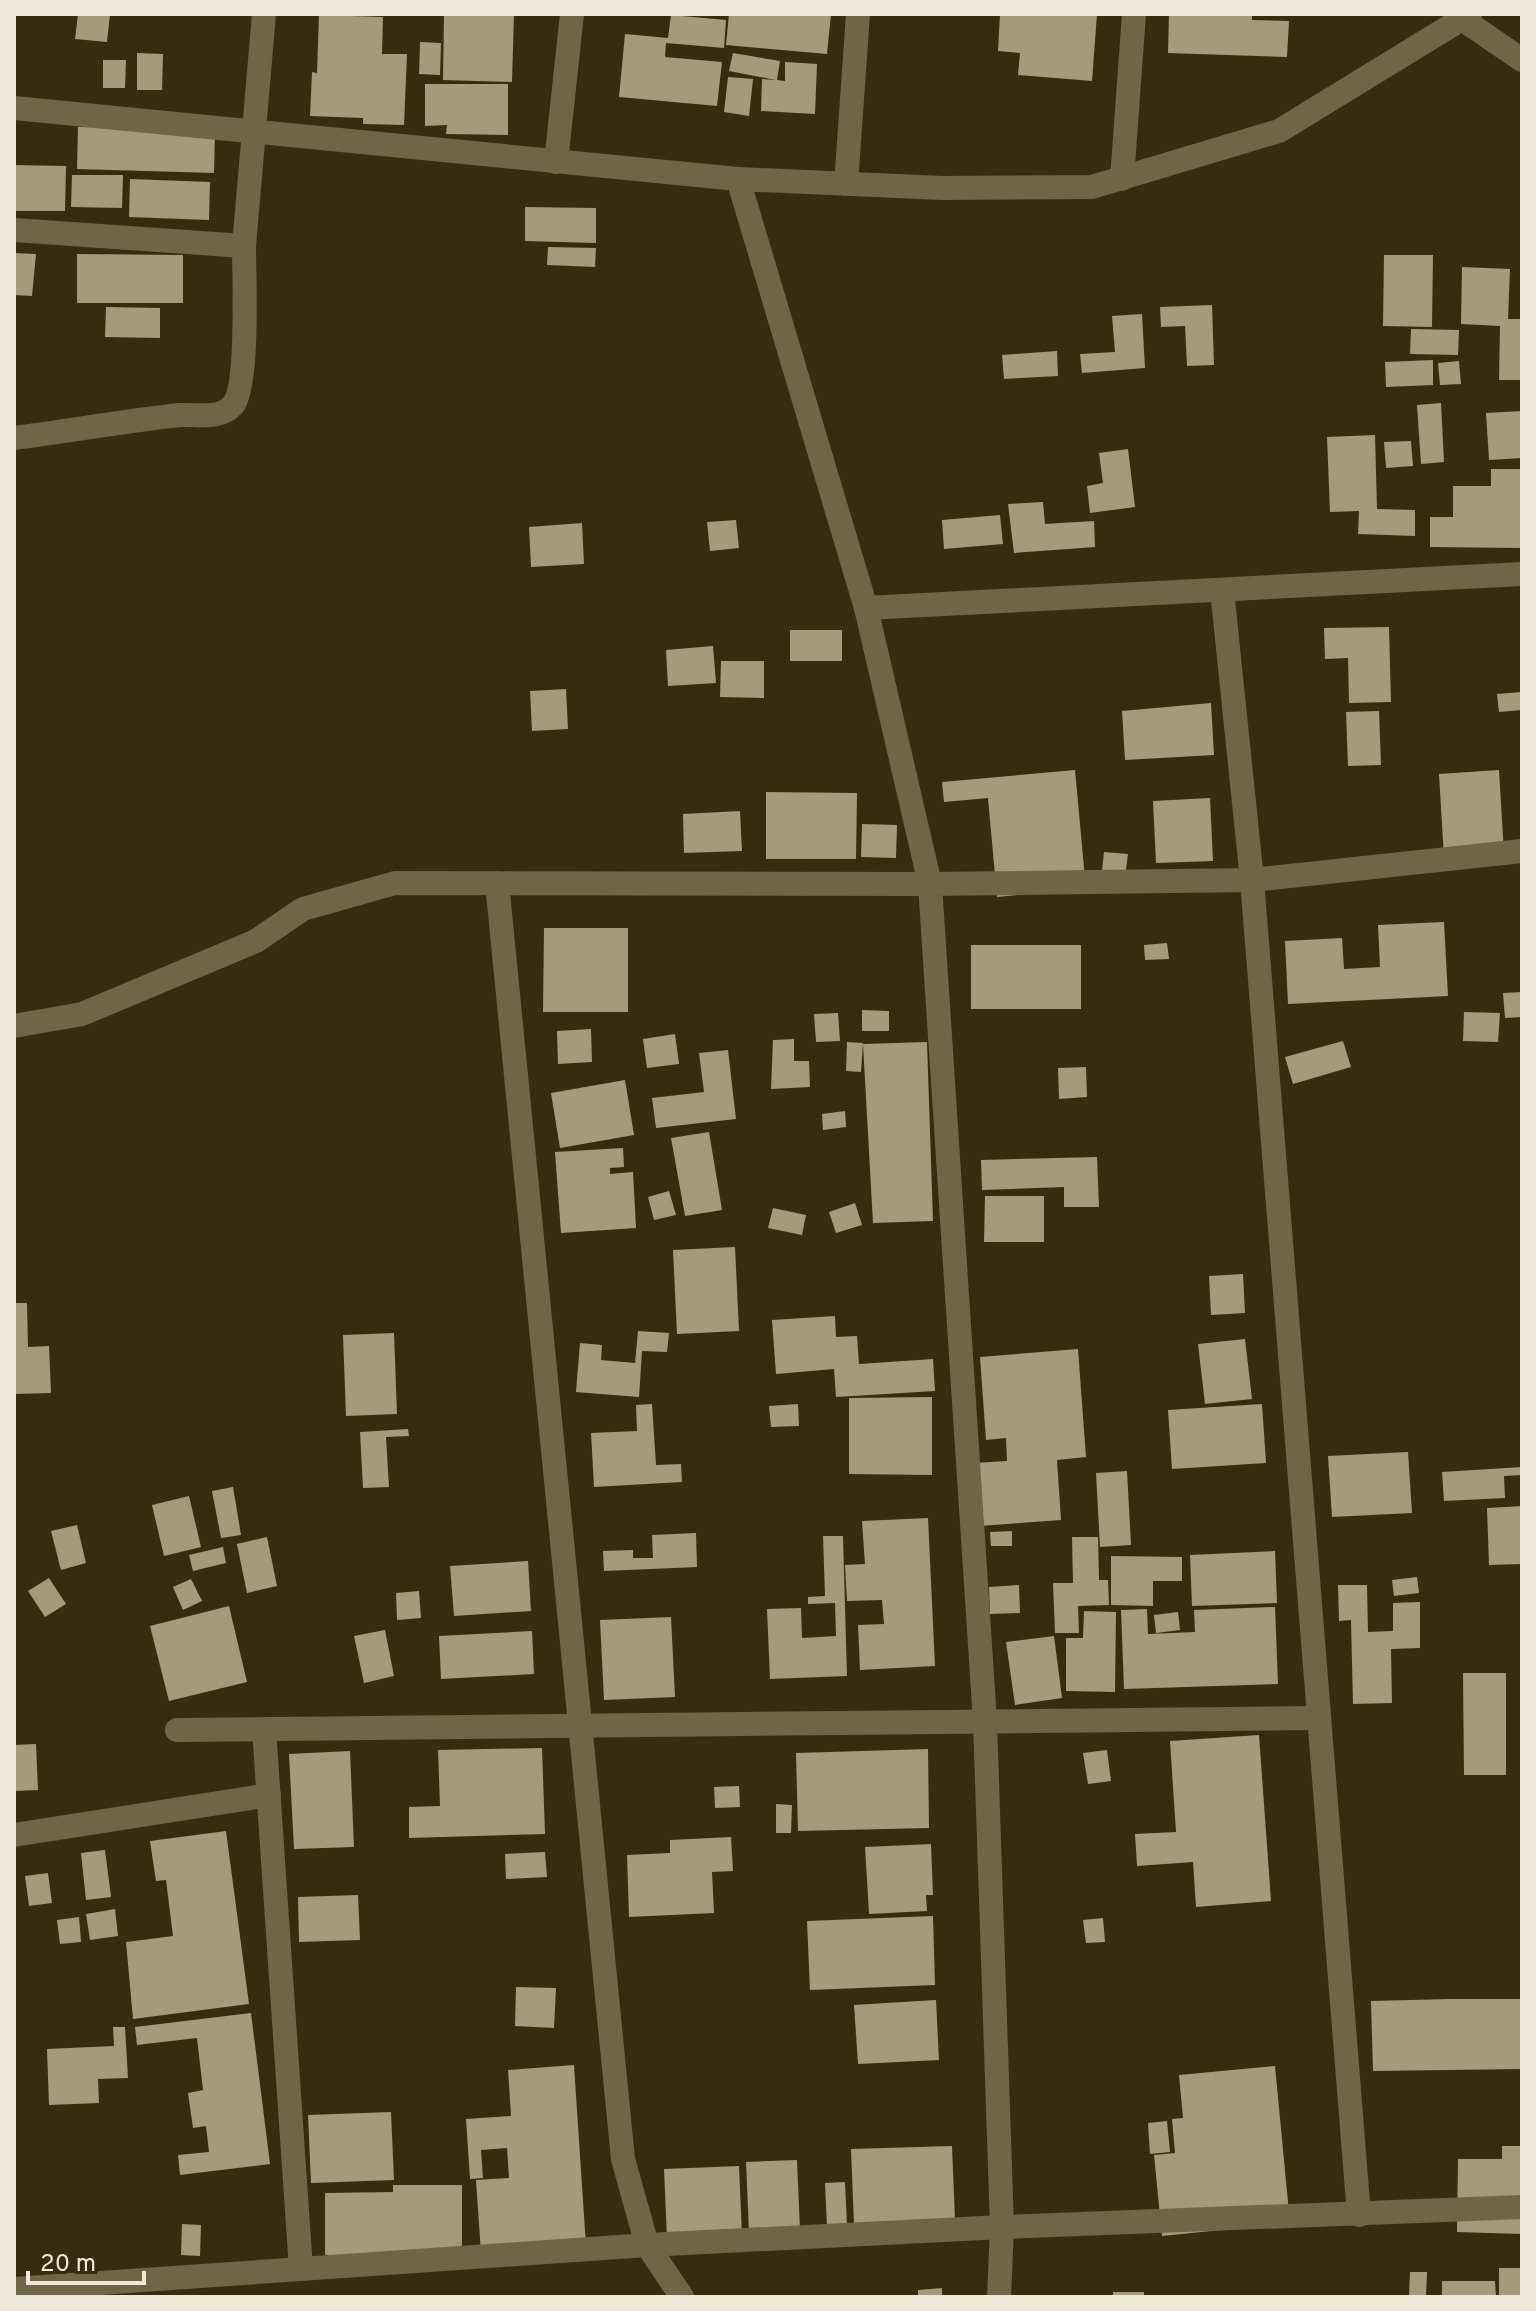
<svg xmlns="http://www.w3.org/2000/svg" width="1536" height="2311" viewBox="0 0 1536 2311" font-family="Overpass,sans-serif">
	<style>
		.building { fill: #a59b7b }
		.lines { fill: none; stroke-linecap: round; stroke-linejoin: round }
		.street { stroke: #6f6547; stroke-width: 24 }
	</style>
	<rect width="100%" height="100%" fill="#362d11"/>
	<g class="building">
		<polygon points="78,14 110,14 107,42 75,39"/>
		<polygon points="444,14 514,14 512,82 443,80"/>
		<polygon points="729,14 831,14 827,54 726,45"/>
		<polygon points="1000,14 1097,14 1092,81 1018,75 1020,53 998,51"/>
		<polygon points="1169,14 1252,14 1252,20 1289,21 1287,57 1168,53"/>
		<polygon points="319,15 383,17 382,54 407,54 404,125 363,124 363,118 310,116 312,72 317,73"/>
		<polygon points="671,15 726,20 724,48 666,43 665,57 722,62 717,106 619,97 625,34 668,38"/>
		<polygon points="420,42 441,43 440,75 419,74"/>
		<polygon points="137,53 163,54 162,90 137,90"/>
		<polygon points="733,53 780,61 777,80 785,81 785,62 817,64 815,114 761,111 762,79 776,80 729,71"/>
		<polygon points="103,60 126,60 125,88 103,88"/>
		<polygon points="728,77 753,79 749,116 724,112"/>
		<polygon points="425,84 508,84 508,135 446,134 447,125 425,126"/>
		<polygon points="78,127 215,129 214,173 77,169"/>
		<polygon points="14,165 66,166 65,211 14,211"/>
		<polygon points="72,175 123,175 122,208 71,207"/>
		<polygon points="130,179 210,182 209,220 129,217"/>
		<polygon points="525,207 596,208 596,243 525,241"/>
		<polygon points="548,247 596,248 595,267 547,265"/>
		<polygon points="14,253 36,254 32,296 14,295"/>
		<polygon points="77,254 183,255 183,303 77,303"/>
		<polygon points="1384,255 1433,255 1432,327 1383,326"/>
		<polygon points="1462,267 1510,269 1508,319 1522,319 1522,380 1499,380 1500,326 1461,324"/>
		<polygon points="1212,305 1214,365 1187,366 1185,326 1161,327 1160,307"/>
		<polygon points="106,307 160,308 160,338 105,337"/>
		<polygon points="1142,314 1145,368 1082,373 1080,354 1115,352 1112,316"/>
		<polygon points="1411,329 1459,330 1458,355 1410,354"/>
		<polygon points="1057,351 1058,376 1004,379 1002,355"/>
		<polygon points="1433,360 1433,385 1386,387 1385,362"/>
		<polygon points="1459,361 1461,384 1440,385 1438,363"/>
		<polygon points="1441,403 1444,462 1421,464 1417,405"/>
		<polygon points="1522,411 1522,458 1489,460 1486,413"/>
		<polygon points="1375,435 1377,509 1415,510 1415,536 1358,534 1359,511 1330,512 1327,437"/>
		<polygon points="1411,441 1413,466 1386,468 1384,442"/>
		<polygon points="1128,449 1135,507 1090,513 1087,486 1103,483 1099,453"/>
		<polygon points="1491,469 1522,469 1522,548 1430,547 1430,517 1453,517 1453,486 1491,486"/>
		<polygon points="1043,502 1045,524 1094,521 1095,547 1014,553 1008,504"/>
		<polygon points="1000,515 1003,544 944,549 942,520"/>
		<polygon points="736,520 739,548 710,551 707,522"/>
		<polygon points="582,523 584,564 531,567 529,527"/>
		<polygon points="1389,627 1391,702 1349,703 1348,658 1325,659 1324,628"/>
		<rect x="790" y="630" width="52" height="31"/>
		<polygon points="713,646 716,683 668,686 666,650"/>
		<polygon points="721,661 764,661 764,698 720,697"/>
		<polygon points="566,689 568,729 532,731 530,691"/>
		<polygon points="1522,692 1522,710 1499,712 1497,694"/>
		<polygon points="1211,703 1214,755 1125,760 1122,711"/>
		<polygon points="1379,711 1381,765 1348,766 1346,712"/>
		<polygon points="1075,770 1086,889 997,897 988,798 944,802 942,782"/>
		<polygon points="1499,770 1504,854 1444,858 1439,774"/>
		<polygon points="766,792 857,793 856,859 766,859"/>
		<polygon points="1210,798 1213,861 1156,863 1153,801"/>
		<polygon points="740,811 742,851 684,853 683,814"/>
		<polygon points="862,824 897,825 896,858 861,857"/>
		<polygon points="1104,852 1128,854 1124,884 1101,881"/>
		<polygon points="1444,922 1448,996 1288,1004 1285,941 1342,938 1344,969 1380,967 1378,925"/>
		<polygon points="544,928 628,928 628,1012 543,1012"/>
		<polygon points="1167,943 1169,959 1145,960 1144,945"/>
		<rect x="971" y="945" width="110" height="64"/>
		<polygon points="1522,992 1522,1017 1505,1018 1503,993"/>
		<polygon points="862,1010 889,1011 889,1031 862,1031"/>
		<polygon points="1464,1012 1500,1013 1498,1042 1463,1041"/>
		<polygon points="838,1013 840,1041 816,1042 814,1014"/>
		<polygon points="591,1029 592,1062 558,1064 557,1031"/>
		<polygon points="675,1034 679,1064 647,1068 643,1039"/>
		<polygon points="794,1039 794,1061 809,1061 810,1087 771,1089 773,1040"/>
		<polygon points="1343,1041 1351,1067 1293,1084 1285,1057"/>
		<polygon points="847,1042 863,1043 861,1072 846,1071"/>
		<polygon points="927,1042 933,1221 873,1223 863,1044"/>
		<polygon points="728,1050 736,1119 656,1128 652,1098 704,1092 699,1053"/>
		<polygon points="1086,1067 1087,1097 1059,1099 1058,1068"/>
		<polygon points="625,1080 634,1135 560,1148 551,1093"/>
		<polygon points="845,1111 846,1127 823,1130 822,1114"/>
		<polygon points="709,1132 722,1210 685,1216 671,1138"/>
		<polygon points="623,1148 624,1167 610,1168 610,1174 633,1172 636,1228 561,1233 555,1152"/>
		<polygon points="1097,1157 1099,1207 1064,1207 1064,1187 982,1190 981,1160"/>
		<polygon points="669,1191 676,1215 654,1220 648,1197"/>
		<polygon points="985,1196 1044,1196 1044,1242 984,1242"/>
		<polygon points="855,1203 862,1225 836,1233 829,1212"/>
		<polygon points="773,1208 806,1215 802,1235 768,1228"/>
		<polygon points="735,1247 739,1331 677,1334 673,1250"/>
		<polygon points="1243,1274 1245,1313 1211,1315 1209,1276"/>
		<polygon points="14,1303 27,1303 28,1347 49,1346 51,1393 14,1394"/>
		<polygon points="835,1316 836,1337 857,1336 859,1364 933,1359 935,1391 836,1397 834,1369 776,1374 772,1320"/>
		<polygon points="638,1331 669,1333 667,1352 642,1351 639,1397 576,1392 580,1343 602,1345 601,1360 635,1363"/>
		<polygon points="394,1333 397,1414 346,1416 343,1335"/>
		<polygon points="1245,1339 1252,1399 1205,1404 1198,1344"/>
		<polygon points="1078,1349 1086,1457 1057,1460 1061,1520 979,1526 974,1463 1007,1461 1006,1438 986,1440 980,1357"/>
		<polygon points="932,1397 932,1475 849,1474 849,1398"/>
		<polygon points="652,1404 656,1465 681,1464 682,1482 594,1487 591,1433 637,1431 636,1405"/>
		<polygon points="798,1404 799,1426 771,1427 769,1406"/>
		<polygon points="1262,1404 1266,1463 1172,1469 1168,1410"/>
		<polygon points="408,1429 409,1436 386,1437 389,1487 363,1488 360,1432"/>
		<polygon points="1408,1452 1412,1513 1332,1517 1328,1456"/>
		<polygon points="1522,1467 1522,1475 1504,1476 1505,1498 1444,1501 1442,1472"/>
		<polygon points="1127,1471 1131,1545 1100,1547 1096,1473"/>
		<polygon points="233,1487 241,1535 221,1538 212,1491"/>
		<polygon points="189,1496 201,1547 164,1556 152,1505"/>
		<polygon points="1522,1506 1522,1564 1489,1565 1487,1508"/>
		<polygon points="928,1518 935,1666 860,1670 858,1625 884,1624 882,1600 847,1601 845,1565 865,1564 862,1521"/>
		<polygon points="77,1525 86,1563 61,1570 51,1531"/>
		<polygon points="1012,1531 1012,1546 991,1546 990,1532"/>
		<polygon points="696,1533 697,1567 604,1571 603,1551 633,1550 633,1558 653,1558 652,1535"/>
		<polygon points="823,1536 843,1536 847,1676 770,1679 767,1609 801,1608 802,1638 836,1636 835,1603 808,1604 808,1597 825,1596"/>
		<polygon points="267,1537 277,1586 247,1593 237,1544"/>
		<polygon points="1072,1537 1098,1537 1099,1580 1108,1580 1109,1605 1078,1606 1079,1633 1055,1633 1053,1583 1073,1583"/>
		<polygon points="223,1547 226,1563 193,1571 189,1555"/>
		<polygon points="1275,1551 1277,1603 1192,1606 1190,1555"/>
		<polygon points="1111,1556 1182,1557 1182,1581 1153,1581 1153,1606 1111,1605"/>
		<polygon points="528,1561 531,1611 454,1616 450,1566"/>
		<polygon points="1417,1577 1419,1593 1394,1596 1392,1580"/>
		<polygon points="49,1578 66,1604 45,1617 28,1591"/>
		<polygon points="191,1579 202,1601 183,1610 173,1587"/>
		<polygon points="1019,1585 1020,1613 990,1614 989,1587"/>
		<polygon points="1338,1585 1367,1585 1368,1632 1393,1631 1393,1603 1420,1602 1420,1648 1391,1649 1392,1703 1353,1704 1351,1620 1339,1621"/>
		<polygon points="419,1591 421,1618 397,1620 396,1593"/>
		<polygon points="229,1606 247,1682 169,1701 150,1626"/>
		<polygon points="1275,1607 1278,1684 1124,1689 1121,1610 1147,1609 1148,1634 1195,1632 1194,1610"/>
		<polygon points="1084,1611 1116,1612 1115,1692 1066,1691 1066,1638 1083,1638"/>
		<polygon points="1178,1612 1180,1630 1156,1633 1154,1615"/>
		<polygon points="671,1617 675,1697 604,1700 600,1620"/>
		<polygon points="385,1630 394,1676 364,1683 354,1636"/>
		<polygon points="532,1631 534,1674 441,1679 439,1636"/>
		<polygon points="1054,1636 1062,1698 1015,1705 1006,1642"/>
		<polygon points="1463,1673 1506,1673 1506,1775 1464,1775"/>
		<polygon points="1259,1735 1271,1901 1196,1907 1193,1862 1137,1866 1135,1834 1176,1832 1170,1741"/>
		<polygon points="36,1744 38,1790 14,1791 14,1745"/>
		<polygon points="542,1748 545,1834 409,1838 409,1807 440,1806 438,1750"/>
		<polygon points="928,1749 929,1828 798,1831 796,1753"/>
		<polygon points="1107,1750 1111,1781 1088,1784 1083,1753"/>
		<polygon points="350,1751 354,1847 294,1849 289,1754"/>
		<polygon points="739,1786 740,1807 715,1808 714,1787"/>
		<polygon points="776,1804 792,1805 791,1833 776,1833"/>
		<polygon points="226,1831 249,2004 133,2019 126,1942 173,1936 166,1880 156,1881 150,1841"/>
		<polygon points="731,1837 733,1871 712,1872 714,1913 629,1917 627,1855 670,1853 670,1840"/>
		<polygon points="931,1844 933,1895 926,1895 927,1911 869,1914 865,1847"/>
		<polygon points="105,1850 111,1897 86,1900 81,1853"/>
		<polygon points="545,1852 547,1877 506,1879 505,1854"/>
		<polygon points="48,1873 52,1903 29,1906 25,1876"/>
		<polygon points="358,1895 360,1940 299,1942 298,1897"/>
		<polygon points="115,1909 118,1936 90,1940 86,1914"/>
		<polygon points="933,1916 935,1985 810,1990 807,1921"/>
		<polygon points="79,1917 81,1942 60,1944 57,1920"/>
		<polygon points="1103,1918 1105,1942 1086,1943 1083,1920"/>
		<polygon points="516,1987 556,1988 554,2028 515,2026"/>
		<polygon points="1450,1999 1522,1999 1522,2069 1373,2071 1371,2001"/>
		<polygon points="936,2000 939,2060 858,2064 854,2005"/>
		<polygon points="251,2013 270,2164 180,2175 178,2155 209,2152 206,2126 193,2128 188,2093 203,2090 197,2038 137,2045 135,2027"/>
		<polygon points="113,2027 125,2027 128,2078 98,2079 99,2103 49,2105 47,2049 114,2046"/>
		<polygon points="574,2065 586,2246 481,2253 476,2180 509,2178 507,2148 481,2150 483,2178 470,2179 466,2119 511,2116 508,2070"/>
		<polygon points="1275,2066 1290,2223 1162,2236 1154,2155 1175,2153 1172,2119 1183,2118 1179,2075"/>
		<polygon points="391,2112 394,2180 311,2183 308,2115"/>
		<polygon points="1167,2121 1170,2152 1150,2154 1148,2123"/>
		<polygon points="952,2146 955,2220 854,2224 851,2149"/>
		<polygon points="1502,2146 1522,2146 1522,2234 1457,2232 1458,2159 1502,2159"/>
		<polygon points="797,2160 800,2230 749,2232 746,2162"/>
		<polygon points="739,2166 742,2235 667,2238 664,2169"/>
		<polygon points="845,2182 847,2226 827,2227 825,2183"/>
		<polygon points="393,2185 462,2185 462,2255 325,2255 325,2193 393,2192"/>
		<polygon points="182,2224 201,2225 200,2256 181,2255"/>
		<rect x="1499" y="2268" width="23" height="29"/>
		<polygon points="1410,2272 1427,2272 1426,2297 1409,2297"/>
		<polygon points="1442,2281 1495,2281 1496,2297 1442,2297"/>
		<polygon points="942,2288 942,2297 918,2297 918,2290"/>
		<rect x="1113" y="2292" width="31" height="5"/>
	</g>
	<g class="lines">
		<g class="street">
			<polyline points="1462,14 1462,19 1522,60"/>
			<polyline points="14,108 738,179 942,188 1092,187 1279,131 1470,14"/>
			<polyline points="556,162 572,14"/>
			<polyline points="1122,179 1134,14"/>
			<polyline points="846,184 858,14"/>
			<polyline points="14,230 244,246 264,14"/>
			<path d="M14 438C69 431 124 421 180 415 197 414 220 420 233 405 249 386 244 274 244 246"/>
			<polyline points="1222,590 1252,880 1359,2215"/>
			<polyline points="866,608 1522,574"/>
			<polyline points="497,883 623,2159 647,2245 682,2297"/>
			<polyline points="14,1026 82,1014 256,941 303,909 395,883 930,884 866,608 738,179"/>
			<polyline points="264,1729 301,2269"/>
			<polyline points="177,1730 1319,1718"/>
			<polyline points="14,1835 269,1795"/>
			<polyline points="14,2289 647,2245 1002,2227 1522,2207"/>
			<polyline points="999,2297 1002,2227 985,1721 930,884 1252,880 1522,851"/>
		</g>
	</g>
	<rect width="1536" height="2311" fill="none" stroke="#eee9d8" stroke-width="32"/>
	<path d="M28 2271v12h116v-12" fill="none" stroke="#eee9d8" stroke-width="4"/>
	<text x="40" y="2271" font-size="24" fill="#eee9d8" stroke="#362d11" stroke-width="6" paint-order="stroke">20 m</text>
</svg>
